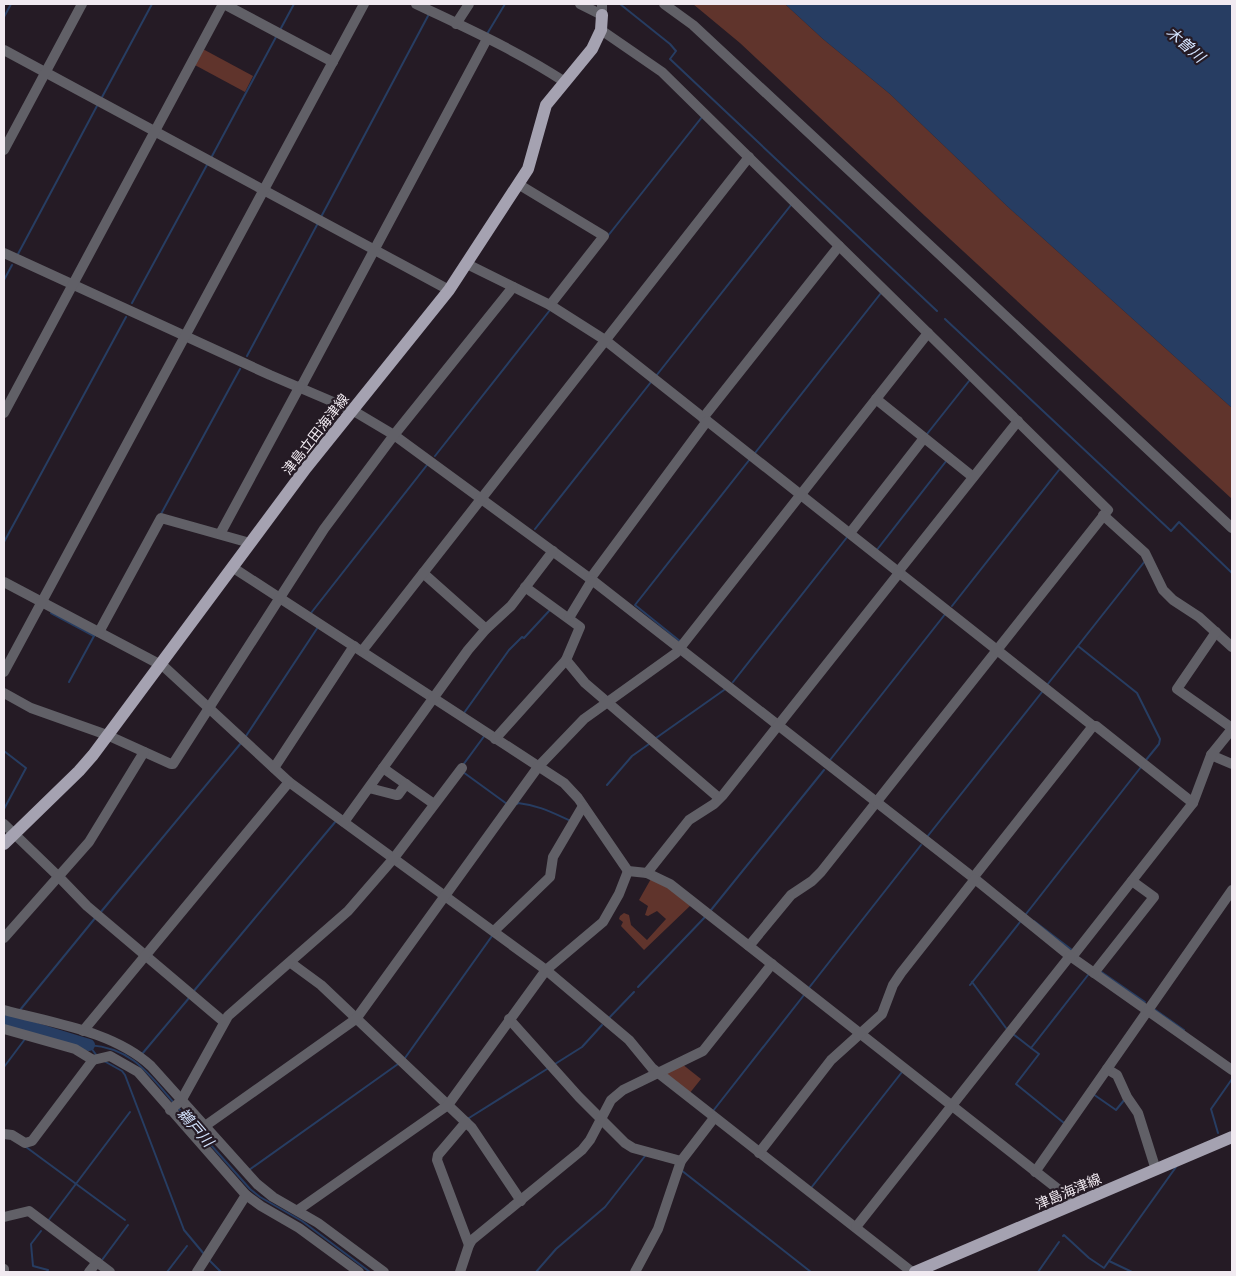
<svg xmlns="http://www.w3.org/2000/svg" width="1236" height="1276" viewBox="0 0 1236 1276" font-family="'Noto Sans','Noto Sans JP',sans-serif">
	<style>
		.green { fill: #60342c }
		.water { fill: #273d62 }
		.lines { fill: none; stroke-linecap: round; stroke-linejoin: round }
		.stream { stroke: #273d62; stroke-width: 2 }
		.river { stroke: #273d62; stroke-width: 12 }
		.minor { stroke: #616067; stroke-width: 10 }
		.major { stroke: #a5a2b1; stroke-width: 12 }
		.labels { text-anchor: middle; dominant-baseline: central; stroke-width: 4.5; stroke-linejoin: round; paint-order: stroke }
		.street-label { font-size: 14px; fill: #f1eaf1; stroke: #251b25 }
		.water-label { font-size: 15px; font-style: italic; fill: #d4e4ff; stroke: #251b25 }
	</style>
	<rect width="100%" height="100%" fill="#251b25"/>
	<g class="green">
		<polygon points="693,4 785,4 823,39 890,94 1007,206 1232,408 1232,499 925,216 740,43"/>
		<polygon points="201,48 253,76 245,92 193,64"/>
		<polygon points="652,877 692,904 644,950 621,926 623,922 619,919 620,916 624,913 629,915 631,925 647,940 666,919 657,911 648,916 645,915 648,906 639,900"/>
		<polygon points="682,1064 701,1079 689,1094 663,1073"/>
	</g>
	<polygon class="water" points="785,4 1232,4 1232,408 1007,206 890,94 823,39"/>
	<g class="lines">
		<g class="stream">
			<polyline points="620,4 670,44 676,51 670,59 937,311"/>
			<polyline points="4,17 11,4"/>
			<polyline points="280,30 294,4"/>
			<polyline points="487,34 505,4"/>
			<polyline points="101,99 152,4"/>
			<polyline points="211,158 276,37"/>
			<polyline points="321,217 429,14"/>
			<polyline points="607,237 702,117"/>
			<polyline points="18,254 98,104"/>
			<polyline points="4,280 12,265"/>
			<polyline points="132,303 208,163"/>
			<polyline points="945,319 1171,531 1179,522 1232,573"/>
			<polyline points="247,356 318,223"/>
			<polyline points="656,376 791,205"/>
			<polyline points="927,434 969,381"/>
			<polyline points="755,453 881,293"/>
			<polyline points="435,456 550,310"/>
			<polyline points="161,514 240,369"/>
			<polyline points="535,529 651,382"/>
			<polyline points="4,542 126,317"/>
			<polyline points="876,551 947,460"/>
			<polyline points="952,606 1059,470"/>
			<polyline points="51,613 94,636 95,635"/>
			<polyline points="311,613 427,465"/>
			<polyline points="681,642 635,605 750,459"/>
			<polyline points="1078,646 1137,693 1160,739 1159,744 1146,760"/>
			<polyline points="69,682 94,636"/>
			<polyline points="733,682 848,536"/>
			<polyline points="1047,685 1145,561"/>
			<polyline points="464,713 509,650 522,637 524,638 549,611"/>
			<polyline points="246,736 318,627"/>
			<polyline points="656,738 724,690"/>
			<polyline points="4,751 26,768 4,809"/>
			<polyline points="830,760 946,613"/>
			<polyline points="463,765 485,735"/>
			<polyline points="463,772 507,804"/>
			<polyline points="607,785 632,756 649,744"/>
			<path d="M517 804 518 803C538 805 553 813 571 821"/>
			<polyline points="927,837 1042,692"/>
			<polyline points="711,910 824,770"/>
			<polyline points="100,913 241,743"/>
			<polyline points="1026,914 1141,767"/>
			<polyline points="1034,921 1072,950"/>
			<polyline points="1100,971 1145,1002"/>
			<polyline points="972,982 1006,1028"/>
			<polyline points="970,985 1020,922"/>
			<polyline points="638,987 706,916"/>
			<polyline points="808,989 921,845"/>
			<polyline points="193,992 336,821"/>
			<polyline points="1154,1009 1184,1030"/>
			<polyline points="20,1010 96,917"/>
			<polyline points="608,1019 634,992"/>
			<polyline points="13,1021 14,1019"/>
			<polyline points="1013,1034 1031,1048"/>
			<path d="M89 1045C132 1048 148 1073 174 1103"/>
			<polyline points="89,1045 97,1056"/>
			<polyline points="142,1054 189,998"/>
			<polyline points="405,1058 492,936"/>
			<polyline points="104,1061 122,1071 125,1075 184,1230 204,1254"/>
			<polyline points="555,1064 582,1047 602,1025"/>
			<polyline points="4,1067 25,1039"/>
			<polyline points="1093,1094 1116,1110 1125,1099"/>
			<polyline points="179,1109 250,1189 260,1197 302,1221 370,1272"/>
			<polyline points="713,1111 804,995"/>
			<polyline points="469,1118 547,1069"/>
			<polyline points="1064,1123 1016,1084 1039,1054 1031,1048 1088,975"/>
			<polyline points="1218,1133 1211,1109 1232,1079"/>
			<polyline points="26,1147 125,1220"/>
			<polyline points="249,1170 398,1064"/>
			<polyline points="681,1170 811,1272"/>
			<polyline points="811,1188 902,1072"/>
			<polyline points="48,1221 130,1112"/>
			<polyline points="41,1231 31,1244 33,1266 48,1270 47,1272"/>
			<polyline points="1063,1236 1064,1235 1089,1258 1104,1268 1176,1167"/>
			<polyline points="102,1260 128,1225"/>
			<polyline points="209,1260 221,1272"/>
			<polyline points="1109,1261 1132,1272"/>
			<polyline points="167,1272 187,1246"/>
			<polyline points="536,1272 556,1249 605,1207 645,1156"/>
			<polyline points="1038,1272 1059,1242"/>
		</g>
		<polyline class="river" points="4,1019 89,1045"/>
		<g class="minor">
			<polyline points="224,4 333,62"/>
			<path d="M416 4C466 28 518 51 565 82"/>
			<polyline points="580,4 602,15 602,4"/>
			<polyline points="664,4 693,25 952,266 1232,528"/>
			<polyline points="456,24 469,4"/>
			<polyline points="601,30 662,72 1108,510 821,872 812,881 791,895 749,946"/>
			<polyline points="4,50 449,290"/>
			<polyline points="4,150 82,4"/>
			<polyline points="518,184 604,236 550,305"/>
			<polyline points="4,253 270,375 352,410 394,435 592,580 975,879 1070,956 1232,1070"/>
			<polyline points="467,264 550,305 605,340 1093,726 973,878"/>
			<polyline points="301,387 487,39"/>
			<polyline points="876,399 973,477"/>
			<polyline points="4,413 223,4"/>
			<polyline points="703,418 839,246"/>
			<polyline points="1103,515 1145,553 1163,590 1173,600 1199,617 1232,647"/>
			<polyline points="850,533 924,438"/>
			<polyline points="220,534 300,386"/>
			<polyline points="232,567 564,783 578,798 628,871 647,873 670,884 1077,1204"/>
			<polyline points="898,572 1018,421"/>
			<polyline points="423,573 486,629"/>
			<polyline points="590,579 707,421"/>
			<polyline points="4,582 159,664"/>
			<polyline points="525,587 580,627 566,660 585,683 719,798"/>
			<polyline points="569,618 592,580"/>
			<polyline points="99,632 161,518 250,543"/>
			<polyline points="1216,632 1177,689 1232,728"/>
			<polyline points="362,651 749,157"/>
			<polyline points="160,663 289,782 546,970 629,1040 652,1068 912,1272"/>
			<polyline points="4,672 364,4"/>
			<polyline points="4,693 31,708 107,735 171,764 173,764 324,529 394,435 513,287"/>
			<polyline points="1093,726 1096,726 1193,803"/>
			<polyline points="495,739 566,660"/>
			<polyline points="1211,755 1232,764"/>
			<polyline points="274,768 354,646"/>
			<polyline points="383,768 434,804"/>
			<polyline points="370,787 373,789 396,795 398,795 406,784"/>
			<polyline points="344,822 468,650 486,629 511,606 553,551"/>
			<polyline points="4,824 59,877 87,906 224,1022"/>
			<polyline points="647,873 689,820 714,804 723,795 899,573"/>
			<polyline points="494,931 550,877 553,857 583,806"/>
			<polyline points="4,938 89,842 144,752"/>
			<polyline points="1072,957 1193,803 1211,755 1232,729"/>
			<polyline points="291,963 321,985 472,1128 521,1201"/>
			<polyline points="1094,973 1154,897 1132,881"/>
			<path d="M4 1010C52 1023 113 1031 151 1066L257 1184 273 1197 318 1223 384 1272"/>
			<polyline points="509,1019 579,1097 625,1143 633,1148 681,1161"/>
			<polyline points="4,1029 75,1049 93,1060 110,1056 138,1072 246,1195 261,1206 299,1228 359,1272"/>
			<polyline points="83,1031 289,782"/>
			<polyline points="1107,1069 1117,1075 1127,1097 1138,1113 1156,1170"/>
			<polyline points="170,1110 181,1101 228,1016 348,911 394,858 462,768"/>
			<polyline points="466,1122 438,1155 437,1160 469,1245"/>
			<polyline points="205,1126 356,1019 538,767 584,719 676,653 928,333"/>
			<polyline points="4,1134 12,1135 25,1143 32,1141 93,1060"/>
			<polyline points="759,1153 831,1060 882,1014 893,985 901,973 975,879"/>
			<polyline points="1035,1172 1232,890"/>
			<polyline points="298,1210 448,1105 546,970 603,922 619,894 628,871"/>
			<polyline points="4,1217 29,1211 110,1272"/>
			<polyline points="856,1227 1070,956"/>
			<polyline points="4,1269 4,1272"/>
			<polyline points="89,1272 97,1262"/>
			<polyline points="197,1272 246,1195"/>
			<polyline points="460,1272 469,1245 472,1240 582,1150 590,1140 611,1100 623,1090 703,1051 772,964"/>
			<polyline points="635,1272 658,1229 681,1161 714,1118"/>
		</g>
		<g class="major">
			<polyline points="4,844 79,771 93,755 306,468 449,290 528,169 546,105 592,49 601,30 602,15"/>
			<polyline points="915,1272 1232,1137"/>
		</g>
	</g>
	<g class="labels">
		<g class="street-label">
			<text transform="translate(315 434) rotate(-52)">津島立田海津線</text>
			<text transform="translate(1068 1191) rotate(-23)">津島海津線</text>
		</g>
		<g class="water-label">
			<text transform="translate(1186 44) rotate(41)">木曽川</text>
			<text transform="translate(196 1127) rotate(49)">鵜戸川</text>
		</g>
	</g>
	<rect width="1236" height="1276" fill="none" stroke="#f1eaf1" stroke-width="10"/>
</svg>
